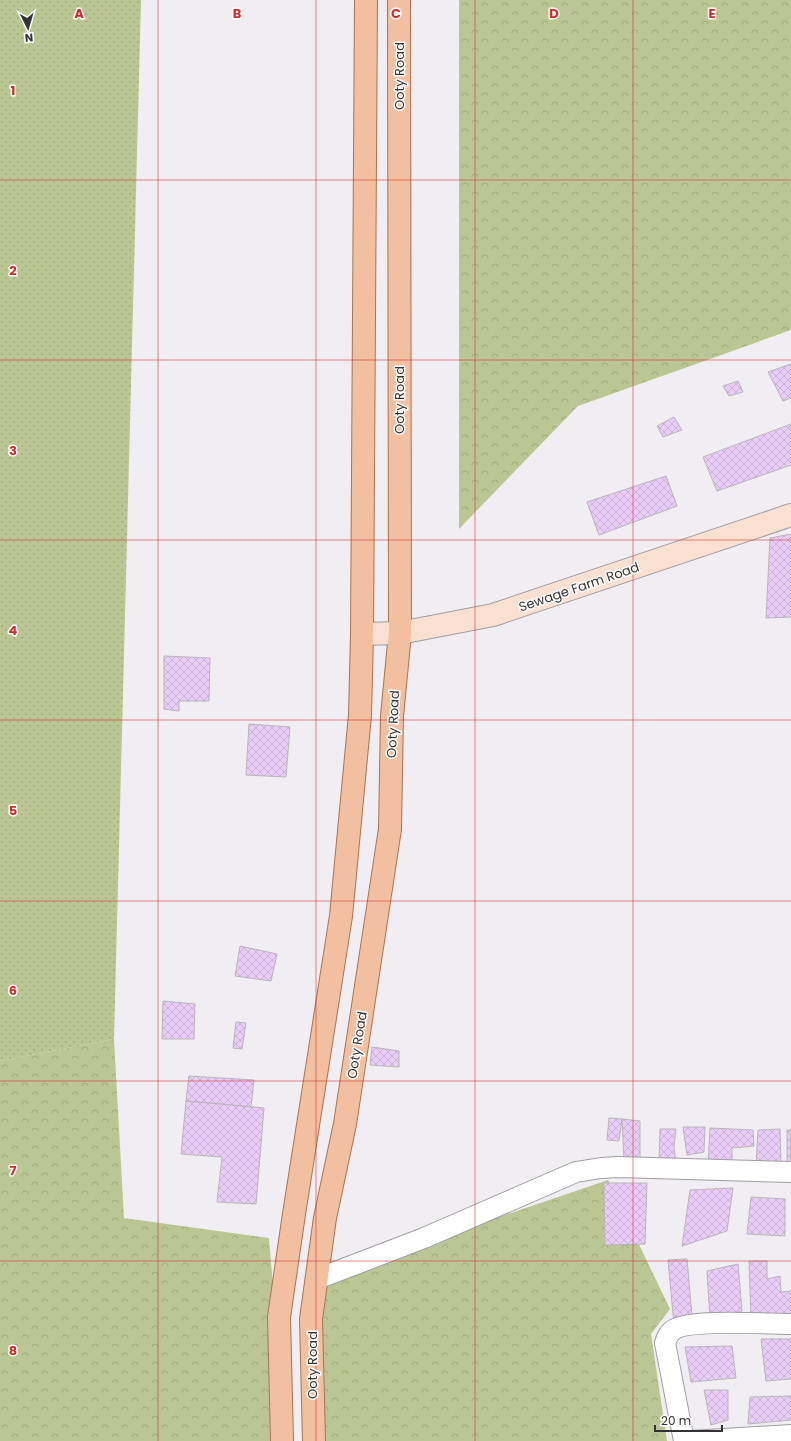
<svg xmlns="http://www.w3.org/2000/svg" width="791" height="1441" viewBox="0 0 791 1441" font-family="Poppins,sans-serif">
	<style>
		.grass { fill: url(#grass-dots) }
		.forest { fill: url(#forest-crowns) }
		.building { fill: url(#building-cross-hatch); stroke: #b7b5b9 }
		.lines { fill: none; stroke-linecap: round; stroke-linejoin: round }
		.minor-casing { stroke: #a09da1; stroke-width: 22 }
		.secondary-casing { stroke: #a09da1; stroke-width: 24 }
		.primary-casing { stroke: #aa7351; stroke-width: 24 }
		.minor { stroke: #fff; stroke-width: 20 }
		.secondary { stroke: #f9e0d0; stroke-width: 22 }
		.primary { stroke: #f2c0a0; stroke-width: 22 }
		.grid { fill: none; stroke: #d62828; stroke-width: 1; stroke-opacity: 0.55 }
		.labels { text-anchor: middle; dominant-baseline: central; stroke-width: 3; stroke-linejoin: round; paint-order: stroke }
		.street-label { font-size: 13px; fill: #333234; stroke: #fff }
		.grid-label { font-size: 13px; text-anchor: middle; font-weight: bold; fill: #d62828; stroke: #fff; stroke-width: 3; stroke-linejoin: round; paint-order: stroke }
	</style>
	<defs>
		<pattern id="grass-dots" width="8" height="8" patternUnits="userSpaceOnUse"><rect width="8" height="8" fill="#bac794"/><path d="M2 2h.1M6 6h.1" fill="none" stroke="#a0ab80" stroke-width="1.8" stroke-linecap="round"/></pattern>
		<pattern id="forest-crowns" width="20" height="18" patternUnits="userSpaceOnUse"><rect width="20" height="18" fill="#bac794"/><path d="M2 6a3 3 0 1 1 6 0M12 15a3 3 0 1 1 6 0" fill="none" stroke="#a0ab80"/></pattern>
		<pattern id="building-cross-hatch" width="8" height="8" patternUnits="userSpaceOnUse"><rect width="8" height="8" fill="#eaccf8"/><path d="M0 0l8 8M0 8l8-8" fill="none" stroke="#c9b0d5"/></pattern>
	</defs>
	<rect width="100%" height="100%" fill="#f1eef3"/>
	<polygon class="grass" points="0,0 141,0 114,1039 0,1061"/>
	<g class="forest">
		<polygon points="459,0 791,0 791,330 578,406 459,529"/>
		<polygon points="114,1039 124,1218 269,1238 286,1441 0,1441 0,1061"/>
		<polygon points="608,1180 670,1309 651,1334 667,1441 320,1441 317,1279"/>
	</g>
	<g class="building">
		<polygon points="791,364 791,398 783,401 768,372"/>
		<polygon points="738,381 743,392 729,396 723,386"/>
		<polygon points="674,417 682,430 663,437 657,426"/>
		<polygon points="791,424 791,465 717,491 703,457"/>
		<polygon points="666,476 677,506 599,535 587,502"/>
		<polygon points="791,534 791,617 766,618 770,538"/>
		<polygon points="164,656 210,658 209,701 179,701 179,711 164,709"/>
		<polygon points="249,724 290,727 286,777 246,775"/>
		<polygon points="240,946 277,954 271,981 235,976"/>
		<polygon points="163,1001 195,1004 194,1039 162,1039"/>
		<polygon points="236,1022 246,1023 242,1049 233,1048"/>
		<polygon points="372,1047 399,1051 399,1067 370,1065"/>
		<polygon points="189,1076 254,1080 251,1107 186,1101"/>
		<polygon points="186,1101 264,1108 256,1204 217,1202 222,1157 181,1154"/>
		<polygon points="609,1118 622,1119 619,1141 607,1140"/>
		<polygon points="622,1119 640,1121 640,1164 624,1161"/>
		<polygon points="683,1127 705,1127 704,1152 687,1155"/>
		<polygon points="710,1128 753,1130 754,1146 732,1148 732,1166 708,1166"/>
		<polygon points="660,1129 676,1129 674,1147 676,1164 659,1162"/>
		<polygon points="780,1129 781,1165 756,1166 758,1130"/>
		<rect x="787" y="1130" width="4" height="35"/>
		<polygon points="604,1183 647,1183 645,1244 605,1245"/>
		<polygon points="733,1188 727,1231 682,1246 690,1190"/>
		<polygon points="751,1197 785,1199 785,1236 747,1234"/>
		<polygon points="687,1259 692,1316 674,1325 668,1260"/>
		<polygon points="749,1261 767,1261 767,1279 780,1276 781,1292 791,1291 791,1317 751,1318"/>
		<polygon points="738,1264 742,1311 710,1319 707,1271"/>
		<polygon points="761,1339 791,1339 791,1379 766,1381"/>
		<polygon points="732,1346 736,1378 691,1382 685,1347"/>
		<polygon points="704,1390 728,1390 728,1420 711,1425"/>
		<polygon points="791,1396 791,1420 748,1424 750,1397"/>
	</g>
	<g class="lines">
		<g class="minor-casing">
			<g id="minor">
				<polyline points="317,1279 424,1238 576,1172 601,1168 618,1167 791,1172"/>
				<path d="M684 1441 665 1343C667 1337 669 1332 675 1329 691 1319 768 1324 791 1324"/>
				<polyline points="691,1441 791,1435"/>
			</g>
		</g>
		<g class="secondary-casing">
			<polyline id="secondary" points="362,634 400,633 493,615 791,515"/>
		</g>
		<g class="primary-casing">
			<g id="primary">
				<polyline points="282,1441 279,1317 294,1214 341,916 360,715 362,634 366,0"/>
				<polyline points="314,1441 311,1319 325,1218 345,1124 390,829 392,716 400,633 399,0"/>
			</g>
		</g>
		<use href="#minor" class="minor"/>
		<use href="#secondary" class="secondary"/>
		<use href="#primary" class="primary"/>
	</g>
	<path class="grid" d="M158 0V1441M316 0V1441M475 0V1441M633 0V1441M0 180H791M0 360H791M0 540H791M0 720H791M0 901H791M0 1081H791M0 1261H791"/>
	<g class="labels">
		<g class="street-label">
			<text transform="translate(399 76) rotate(-90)">Ooty Road</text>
			<text transform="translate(399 400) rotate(-90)">Ooty Road</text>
			<text transform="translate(579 587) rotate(-19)">Sewage Farm Road</text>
			<text transform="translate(393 724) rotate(-87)">Ooty Road</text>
			<text transform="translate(357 1045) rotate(-81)">Ooty Road</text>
			<text transform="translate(312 1365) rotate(-90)">Ooty Road</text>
		</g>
	</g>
	<g class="grid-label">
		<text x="79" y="18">A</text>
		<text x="237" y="18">B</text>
		<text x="396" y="18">C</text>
		<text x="554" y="18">D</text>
		<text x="712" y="18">E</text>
		<text x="13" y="95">1</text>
		<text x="13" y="275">2</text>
		<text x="13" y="455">3</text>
		<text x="13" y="635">4</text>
		<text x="13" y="815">5</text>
		<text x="13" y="995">6</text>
		<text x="13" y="1175">7</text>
		<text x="13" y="1355">8</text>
	</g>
	<g transform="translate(28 28) rotate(175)" stroke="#ffffff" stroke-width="3" paint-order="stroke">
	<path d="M0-3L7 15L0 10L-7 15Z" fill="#333234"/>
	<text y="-6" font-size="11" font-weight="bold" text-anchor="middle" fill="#333234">N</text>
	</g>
	<path d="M655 1425v6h67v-6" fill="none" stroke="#333234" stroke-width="2"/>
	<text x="661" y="1425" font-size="12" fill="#333234" stroke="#ffffff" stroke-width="3" paint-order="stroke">20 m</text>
</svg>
